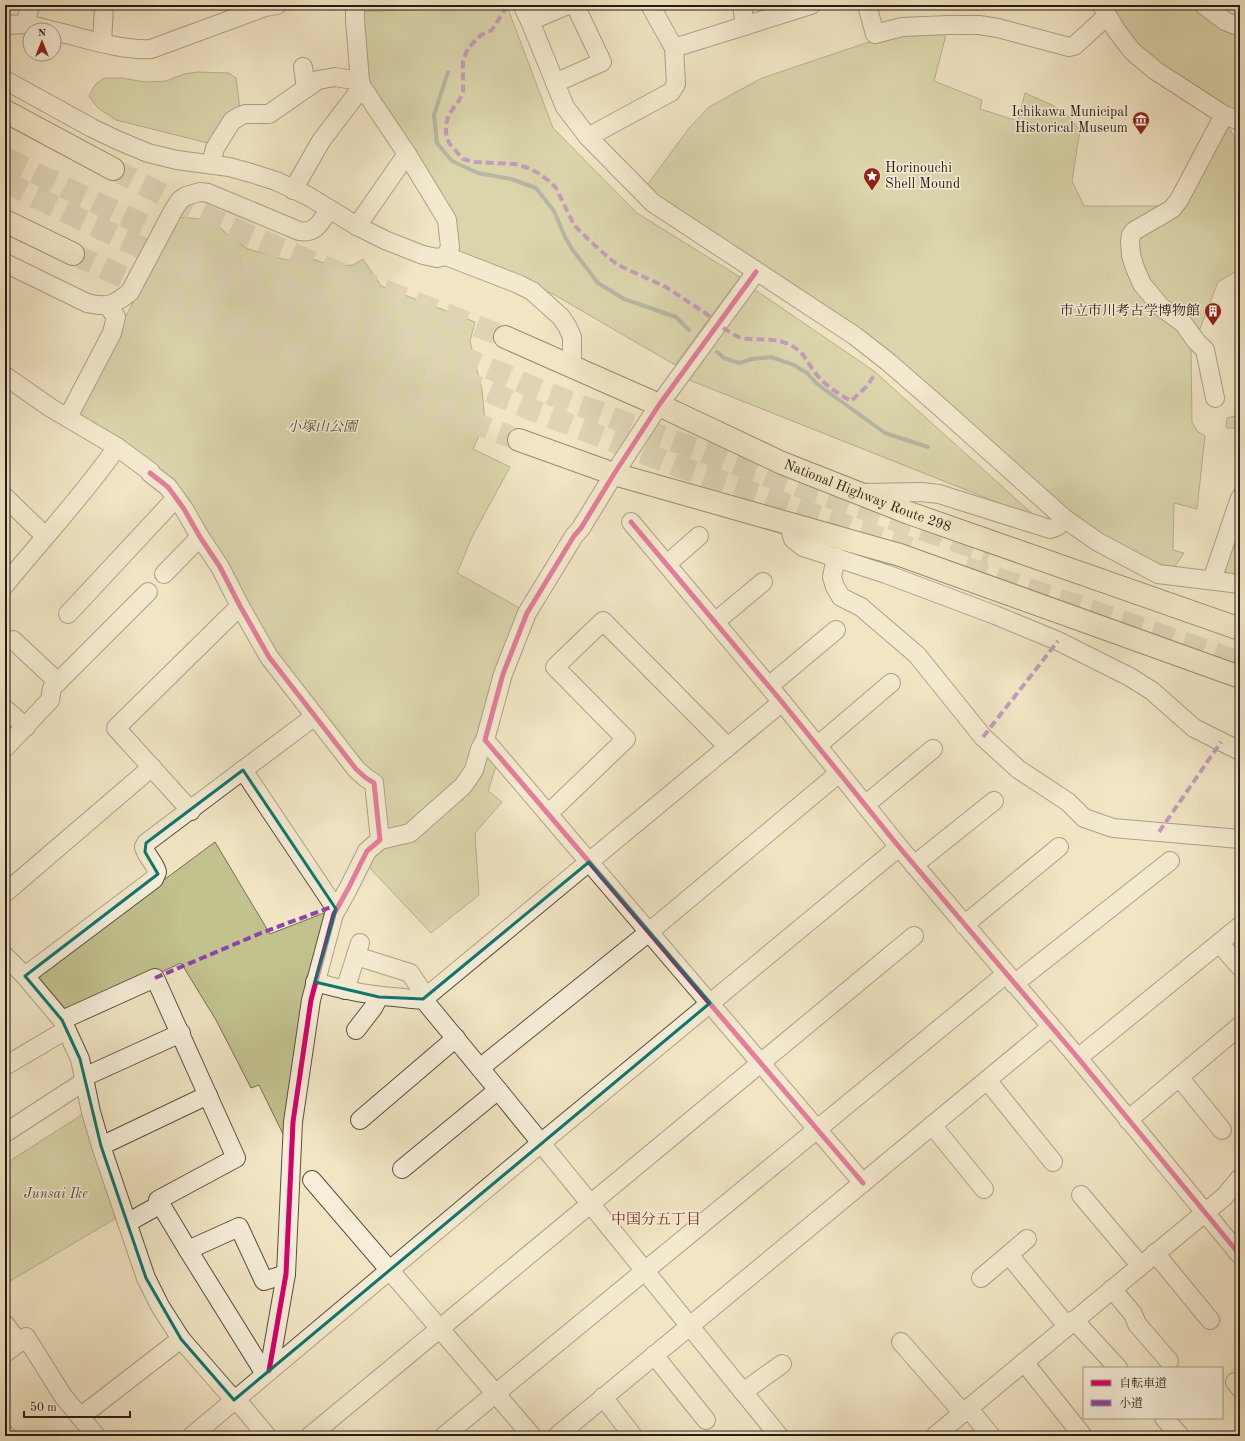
<svg xmlns="http://www.w3.org/2000/svg" width="1245" height="1441" viewBox="0 0 1245 1441" font-family="'Old Standard TT','Noto Serif JP',serif">
	<style>
		.green { fill: #c2c28f; stroke: #746e52 }
		.lines { fill: none; stroke-linecap: round; stroke-linejoin: round }
		.stream { stroke: #6f7c7b; stroke-width: 4 }
		.highway-tunnel { stroke: #c8bda1; stroke-width: 22; stroke-dasharray: 22 11; stroke-linecap: butt }
		.minor-casing { stroke: #594e41; stroke-width: 20 }
		.highway-casing { stroke: #261b15; stroke-width: 24 }
		.minor { stroke: #f6eed9; stroke-width: 18 }
		.highway { stroke: #f1e5c4; stroke-width: 22 }
		.quiet { stroke: #8e44ad; stroke-width: 4; stroke-dasharray: 8 4; stroke-linecap: butt }
		.cycleway-casing { stroke: #f6eed9; stroke-width: 8 }
		.cycleway { stroke: #d6006c; stroke-width: 5 }
		.marked { fill: none; stroke: #0f766e; stroke-width: 3; stroke-linejoin: round }
		.labels { text-anchor: middle; dominant-baseline: central; stroke-width: 3; stroke-linejoin: round; paint-order: stroke }
		.poi-label { font-size: 14px; fill: #261b15; stroke: #f6eed9; text-anchor: end }
		.park-label { font-size: 14px; font-style: italic; fill: #554d3a; stroke: #f6eed9 }
		.street-label { font-size: 14px; fill: #261b15; stroke: #f6eed9 }
		.neighbourhood-label { font-size: 15px; fill: #7a1f14; stroke: #f6eed9 }
	</style>
	<rect width="100%" height="100%" fill="#f1e5c4"/>
	<filter id="stains"><feTurbulence type="fractalNoise" baseFrequency=".005" numOctaves="4"/><feColorMatrix values="0 0 0 0 .2 0 0 0 0 .09 0 0 0 0 .02 0 0 0 .5 -.17"/></filter>
	<radialGradient id="worn" r=".72"><stop offset=".6" stop-color="#630" stop-opacity="0"/><stop offset="1" stop-color="#630" stop-opacity=".3"/></radialGradient>
	<g class="green">
		<polygon points="1109,5 1196,5 1240,34 1240,114 1191,88 1135,44"/>
		<polygon points="507,6 553,128 637,213 740,277 675,365 553,294 451,252 449,213 364,83 355,12"/>
		<polygon points="947,31 934,81 982,100 980,109 1018,121 1025,93 1052,105 1067,115 1080,130 1072,181 1084,206 1170,206 1126,241 1191,347 1192,422 1197,431 1205,436 1197,509 1174,503 1173,550 1184,553 1173,569 1160,565 1103,537 1070,512 1019,470 658,198 647,185 690,127 709,107 762,78 866,43 905,33"/>
		<polygon points="197,72 229,73 236,78 240,109 208,143 116,120 98,108 89,96 95,85 104,78 122,78 145,82 166,81 184,74"/>
		<polygon points="1226,122 1240,148 1240,269 1218,282 1200,329 1173,309 1140,268 1137,234 1176,211"/>
		<polygon points="179,217 212,220 228,235 248,249 294,262 313,259 333,267 353,265 363,259 381,286 475,322 470,341 482,390 485,422 473,449 510,467 472,537 457,573 523,610 469,769 409,827 384,831 370,774 276,655 190,504 75,416 76,409"/>
		<polygon points="754,289 874,371 1037,518 684,378"/>
		<polygon points="1240,404 1240,428 1226,428 1227,418 1236,416"/>
		<polygon points="1240,516 1240,575 1226,573 1223,567"/>
		<polygon points="484,750 498,760 488,791 502,802 475,833 479,895 431,933 367,865 384,843 412,835"/>
		<polygon points="215,842 270,934 329,911 285,1138 259,1085 251,1088 216,1020 181,963 69,1014 33,977"/>
		<polygon points="83,1114 118,1217 5,1284 5,1164"/>
	</g>
	<g class="lines">
		<g class="stream">
			<polyline points="448,72 434,115 437,143 452,161 478,173 511,179 536,188 554,211 565,237 572,249 598,283 624,299 676,317 689,330"/>
			<polyline points="717,352 724,358 739,363 752,359 771,357 794,365 807,373 817,384 885,433 928,447"/>
		</g>
		<g class="highway-tunnel">
			<polyline points="5,158 101,205 235,267 494,370 539,390 765,475 990,553"/>
			<path d="M113 169C158 192 203 215 249 235 333 272 420 304 505 337"/>
			<polyline points="5,182 92,225 228,287 380,349 488,391 532,410 680,467 910,548"/>
			<polyline points="73,254 221,321 362,380 519,440"/>
			<polyline points="965,567 1240,662"/>
		</g>
		<g class="minor-casing">
			<g id="minor">
				<polyline points="355,5 355,20 360,81 362,87 407,154 447,220 450,247 446,256"/>
				<polyline points="522,5 530,21 565,107 588,137 653,203 855,336 887,361 940,407 1065,519 1098,542 1158,574 1240,584"/>
				<polyline points="742,5 745,26"/>
				<polyline points="867,5 875,34 902,27 948,25 979,25 998,28 1069,47 1074,46 1107,16"/>
				<polyline points="1204,5 1225,21 1240,27"/>
				<polyline points="1102,6 1116,30 1132,51 1156,71 1224,115 1240,121"/>
				<polyline points="530,21 568,5"/>
				<polyline points="26,24 30,5"/>
				<polyline points="5,25 26,24 50,30"/>
				<path d="M54 31C83 38 123 51 151 49L265 7 277 5"/>
				<polyline points="102,43 104,5"/>
				<polyline points="674,48 811,5"/>
				<polyline points="303,67 306,88"/>
				<polyline points="5,80 92,128 117,140 148,153 177,160 229,167 251,173 276,181 308,196 357,226 385,240 423,255 437,258 446,256 518,284 532,291 561,317 567,326 572,337 572,366"/>
				<polyline points="555,83 602,62 575,5"/>
				<polyline points="588,137 671,92 676,84 674,48 650,5"/>
				<polyline points="211,164 215,148 232,121 240,116 245,114 269,114 318,80 335,77 360,81"/>
				<polyline points="293,190 321,141 362,87"/>
				<polyline points="357,226 407,154"/>
				<path d="M5 263 87 303C108 308 114 305 130 292L174 209 180 200 186 196 200 192 208 193 299 231C316 234 321 222 329 209"/>
				<polyline points="5,376 51,408 117,447 151,472 150,473 168,487 184,509 200,537 220,567 240,606 269,657 356,769 366,778 374,783 380,840 367,851 348,889 334,914 311,1000 293,1122 286,1274 269,1371"/>
				<polyline points="1215,398 1205,350 1196,341 1183,323 1161,307 1142,284 1135,268 1131,255 1130,241 1131,235 1134,231 1172,209 1179,200 1224,115"/>
				<polyline points="68,417 112,333 116,317 108,306"/>
				<path d="M863 493 921 492 939 494 1050 529C1057 528 1061 524 1065 519"/>
				<polyline points="5,497 45,536"/>
				<polyline points="631,522 782,702 899,847 1078,1058 1240,1255"/>
				<polyline points="789,525 793,539 803,547 886,574 995,615 1058,641 1130,677 1152,691 1194,728 1240,751"/>
				<polyline points="836,557 832,577 835,587 841,597 861,607 917,655 983,737 1018,769 1068,802 1084,818 1113,828 1240,839"/>
				<polyline points="667,564 699,536"/>
				<polyline points="164,574 200,537"/>
				<polyline points="1212,580 1240,498"/>
				<path d="M5 585C42 539 83 496 117 447"/>
				<polyline points="68,614 176,498"/>
				<polyline points="715,622 763,582"/>
				<polyline points="13,640 58,682"/>
				<polyline points="769,686 836,630"/>
				<polyline points="5,709 26,727"/>
				<polyline points="485,740 863,1183"/>
				<polyline points="817,746 891,683"/>
				<polyline points="5,748 50,700 52,688 148,592"/>
				<polyline points="243,770 336,909"/>
				<polyline points="865,805 933,749"/>
				<polyline points="191,811 116,728 240,606"/>
				<polyline points="548,814 626,739 555,667 603,621 728,747"/>
				<polyline points="380,840 410,833 463,786 474,770 480,749 485,740 503,674 527,613 574,536 581,528 614,474 659,405 756,272"/>
				<polyline points="914,865 994,801"/>
				<polyline points="5,893 152,767"/>
				<polyline points="964,925 1059,847"/>
				<polyline points="1220,944 1240,967"/>
				<polyline points="5,956 25,976 62,1020 80,1059 91,1112 101,1146 146,1278 160,1306 181,1339 234,1400"/>
				<polyline points="356,956 410,973 426,997"/>
				<path d="M25 976 154 879 157 872C155 863 146 856 144 847L146 843 315 716"/>
				<path d="M315 982C345 991 374 996 404 998 411 999 420 1001 426 997L782 702"/>
				<polyline points="1014,984 1170,861"/>
				<polyline points="345,990 360,943"/>
				<polyline points="423,999 498,1090 779,1436"/>
				<polyline points="62,1020 155,978 236,1158 158,1200 188,1250 265,1374"/>
				<polyline points="356,1030 373,1008 379,997"/>
				<polyline points="1078,1058 1240,926"/>
				<polyline points="5,1066 66,1030"/>
				<polyline points="480,1068 649,932 839,773"/>
				<polyline points="84,1077 181,1033"/>
				<polyline points="1179,1077 1222,1130"/>
				<polyline points="987,1080 1053,1162"/>
				<polyline points="360,1120 456,1038"/>
				<polyline points="1128,1120 1240,1026"/>
				<polyline points="932,1125 984,1189"/>
				<polyline points="5,1133 85,1081"/>
				<polyline points="101,1146 208,1095"/>
				<polyline points="402,1169 498,1090"/>
				<polyline points="312,1180 532,1436"/>
				<polyline points="1081,1195 1140,1265"/>
				<polyline points="127,1223 161,1204"/>
				<polyline points="188,1250 239,1227 264,1281 286,1274"/>
				<polyline points="1155,1253 1210,1320"/>
				<polyline points="1009,1255 1067,1326"/>
				<polyline points="981,1278 1027,1239"/>
				<polyline points="1112,1289 1133,1314 1137,1324 1169,1361"/>
				<polyline points="1074,1320 1118,1368"/>
				<polyline points="5,1324 19,1343"/>
				<polyline points="901,1342 963,1413"/>
				<polyline points="5,1353 26,1337 63,1396 96,1436"/>
				<polyline points="654,1355 706,1420"/>
				<polyline points="1024,1362 1083,1436"/>
				<polyline points="1235,1382 1240,1388"/>
				<polyline points="743,1392 782,1364"/>
				<polyline points="603,1397 633,1436"/>
				<polyline points="236,1399 267,1436"/>
				<polyline points="968,1408 991,1436"/>
				<polyline points="80,1417 181,1339"/>
				<polyline points="1164,1418 1180,1436"/>
				<polyline points="5,1434 7,1436"/>
				<polyline points="192,1436 541,1143 899,847"/>
				<polyline points="310,1436 914,936"/>
				<polyline points="444,1436 1006,974"/>
				<polyline points="557,1436 1051,1027"/>
				<polyline points="935,1436 1224,1197 1240,1178"/>
			</g>
		</g>
		<g class="highway-casing">
			<g id="highway">
				<polyline points="5,111 113,169"/>
				<polyline points="5,221 73,254"/>
				<path id="s1" d="M505 337 659 405 782 463 909 513 1240 629"/>
				<polyline points="519,440 614,474 900,555 1240,677"/>
			</g>
		</g>
		<use href="#minor" class="minor"/>
		<use href="#highway" class="highway"/>
		<g class="quiet">
			<polyline points="507,6 492,30 481,35 469,47 466,53 463,61 463,91 460,99 449,114 446,124 446,133 449,143 463,159 475,162 515,164 528,168 538,173 549,181 556,188 574,225 591,242 609,258 618,265 666,287 711,317"/>
			<path d="M723 328C729 331 736 337 742 338 758 341 773 337 788 344 806 352 806 362 817 375 826 386 839 394 851 401L866 387 876 373"/>
			<polyline points="983,737 1058,641"/>
			<polyline points="1159,832 1221,742"/>
			<polyline points="155,978 261,933 334,906"/>
		</g>
		<g class="cycleway-casing">
			<g id="cycleway">
				<polyline points="756,272 659,405 614,474 581,528 574,536 527,613 503,674 485,740 863,1183"/>
				<polyline points="150,473 168,487 184,509 200,537 220,567 240,606 269,657 356,769 366,778 374,783 380,840 367,851 348,889 334,914 311,1000 293,1122 286,1274 269,1371"/>
				<polyline points="631,522 782,702 899,847 1078,1058 1240,1255"/>
			</g>
		</g>
		<use href="#cycleway" class="cycleway"/>
	</g>
	<path d="M0 0H1245V1441H0ZM243 770 336 909 315 982 379 997 423 999 589 862 710 1003 234 1400 181 1339 146 1278 101 1146 80 1059 62 1020 25 976 158 874 145 852 146 843Z" fill="#f1e5c4" fill-opacity=".55" fill-rule="evenodd"/>
	<path class="marked" d="M243 770 336 909 315 982 379 997 423 999 589 862 710 1003 234 1400 181 1339 146 1278 101 1146 80 1059 62 1020 25 976 158 874 145 852 146 843Z"/>
	<defs>
		<g id="museum-pin" transform="scale(0.9)"><path d="M0 17L-7.5 6A9.5 9.5 0 1 1 7.5 6Z" fill="#8f2418" stroke="#f6eed9"/><path d="M0-6L6-3V-2H-6V-3ZM-5-1h2V3h-2ZM-1-1h2V3h-2ZM3-1h2V3H3ZM-6 4H6V6H-6Z" fill="#fff"/></g>
		<g id="sight-pin" transform="scale(0.9)"><path d="M0 17L-7.5 6A9.5 9.5 0 1 1 7.5 6Z" fill="#8f2418" stroke="#f6eed9"/><path d="M0-6L1.8-2.2L6-1.7L2.9 1.2L3.7 5.4L0 3.3L-3.7 5.4L-2.9 1.2L-6-1.7L-1.8-2.2Z" fill="#fff"/></g>
		<g id="building-pin" transform="scale(0.9)"><path d="M0 17L-7.5 6A9.5 9.5 0 1 1 7.5 6Z" fill="#8f2418" stroke="#f6eed9"/><path d="M-4-6H4V6H1V3H-1V6H-4ZM-2.5-4.3h1.7v1.8h-1.7ZM.8-4.3h1.7v1.8H.8ZM-2.5-1h1.7V.8h-1.7ZM.8-1h1.7V.8H.8Z" fill="#fff"/></g>
	</defs>
	<g fill-rule="evenodd">
		<use href="#museum-pin" x="1141" y="120"/>
		<use href="#sight-pin" x="872" y="176"/>
		<use href="#building-pin" x="1213" y="311"/>
	</g>
	<g class="labels">
		<g class="poi-label">
			<text x="1128" y="112">Ichikawa Municipal<tspan x="1128" dy="16">Historical Museum</tspan></text>
			<text x="885" y="168" text-anchor="start">Horinouchi<tspan x="885" dy="16">Shell Mound</tspan></text>
			<text x="1200" y="311">市立市川考古学博物館</text>
		</g>
		<g class="park-label">
			<text x="322" y="427">小塚山公園</text>
			<text x="56" y="1194">Junsai Ike</text>
		</g>
		<g class="street-label">
			<text stroke="none"><textPath href="#s1" startOffset="396">National Highway Route 298</textPath></text>
		</g>
		<g class="neighbourhood-label">
			<text x="656" y="1220">中国分五丁目</text>
		</g>
	</g>
	<rect width="1245" height="1441" fill="none" stroke="#f1e5c4" stroke-width="20"/>
	<rect x="6" y="6" width="1233" height="1429" fill="none" stroke="#261b15" stroke-width="2"/>
	<rect x="10" y="10" width="1225" height="1421" fill="none" stroke="#261b15"/>
	<rect x="1083" y="1367" width="140" height="52" fill="#f6eed9" stroke="#a39a8b"/>
	<rect x="1091" y="1380" width="20" height="6" fill="#d6006c" stroke="#a39a8b"/>
	<text x="1119" y="1387" font-size="12" fill="#261b15">自転車道</text>
	<rect x="1091" y="1400" width="20" height="6" fill="#8e44ad" stroke="#a39a8b"/>
	<text x="1119" y="1407" font-size="12" fill="#261b15">小道</text>
	<g transform="translate(42 42)"><circle r="19" fill="#f6eed9" stroke="#a39a8b"/>
	<path d="M0-3L7 15L0 10L-7 15Z" fill="#8f2418"/>
	<text y="-6" font-size="11" font-weight="bold" text-anchor="middle" fill="#261b15">N</text>
	</g>
	<path d="M24 1411v6h106v-6" fill="none" stroke="#261b15" stroke-width="2"/>
	<text x="30" y="1411" font-size="12" fill="#261b15" stroke="#f6eed9" stroke-width="3" paint-order="stroke">50 m</text>
	<rect width="100%" height="100%" filter="url(#stains)"/>
	<rect width="100%" height="100%" fill="url(#worn)"/>
</svg>
